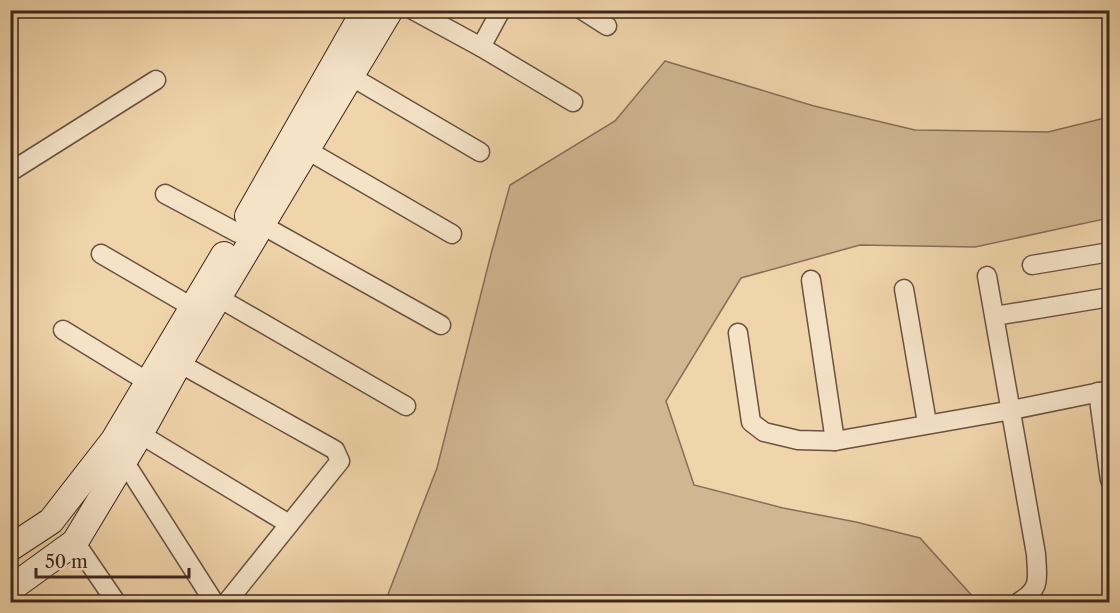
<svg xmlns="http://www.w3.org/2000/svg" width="1120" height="613" viewBox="0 0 1120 613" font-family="'Libre Caslon Text',serif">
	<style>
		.green { fill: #d1b692; stroke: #866e58; stroke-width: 1.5 }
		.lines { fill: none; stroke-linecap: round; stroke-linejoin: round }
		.street-casing { stroke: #695242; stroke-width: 21 }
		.secondary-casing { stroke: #3c261f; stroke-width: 28 }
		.street { stroke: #f5e3c8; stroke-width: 18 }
		.secondary { stroke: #f5e3c8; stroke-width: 26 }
	</style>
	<rect width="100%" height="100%" fill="#f0d4aa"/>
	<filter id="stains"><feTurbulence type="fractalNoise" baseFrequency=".00333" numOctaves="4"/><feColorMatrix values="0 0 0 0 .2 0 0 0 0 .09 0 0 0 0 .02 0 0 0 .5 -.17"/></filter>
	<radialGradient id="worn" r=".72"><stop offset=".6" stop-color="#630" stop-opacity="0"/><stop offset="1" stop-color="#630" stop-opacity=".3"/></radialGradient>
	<polygon class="green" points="665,61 814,106 915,130 1048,132 1109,117 1109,218 975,247 860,245 741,278 666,401 694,485 783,508 856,522 920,538 975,599 972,602 385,602 437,468 491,254 510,185 615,121"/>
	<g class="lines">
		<g class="street-casing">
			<g id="street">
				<polyline points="413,10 481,47 573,102"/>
				<polyline points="582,10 607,26"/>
				<polyline points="481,47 501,10"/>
				<polyline points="352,77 480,152"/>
				<polyline points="307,150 452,234"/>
				<polyline points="10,172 156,80"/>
				<polyline points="165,194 238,233"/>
				<polyline points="262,225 441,325"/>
				<polyline points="101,254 192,307"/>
				<polyline points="1032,265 1110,252"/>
				<path d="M987 276 1036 554C1037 578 1042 588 1019 602"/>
				<polyline points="811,280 835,441"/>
				<polyline points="904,289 927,423"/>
				<polyline points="219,298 406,406"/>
				<polyline points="995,316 1110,297"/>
				<polyline points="63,330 148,382"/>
				<polyline points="738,333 751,422 764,432 798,440 835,441 1012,410 1110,390"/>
				<polyline points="179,363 335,450 340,461 227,602"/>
				<polyline points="1098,392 1110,480"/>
				<polyline points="140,434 289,524"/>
				<polyline points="124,461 214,602"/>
				<polyline points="75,542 116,602"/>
			</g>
		</g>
		<g class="secondary-casing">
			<g id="secondary">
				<polyline points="248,216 365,10"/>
				<polyline points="10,548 51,521 114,440 224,255"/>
				<polyline points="10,589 75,542 140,434 179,363 390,10"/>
			</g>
		</g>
		<use href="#street" class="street"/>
		<use href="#secondary" class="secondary"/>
	</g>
	<rect width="1120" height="613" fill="none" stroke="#f0d4aa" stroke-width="36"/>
	<rect x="12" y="12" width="1096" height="589" fill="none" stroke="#3c261f" stroke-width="3"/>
	<rect x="18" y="18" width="1084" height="577" fill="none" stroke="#3c261f" stroke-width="1.5"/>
	<path d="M36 568v9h153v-9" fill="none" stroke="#3c261f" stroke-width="3"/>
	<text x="45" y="568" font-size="18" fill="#3c261f" stroke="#f5e3c8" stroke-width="4.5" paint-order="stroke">50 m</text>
	<rect width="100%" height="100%" filter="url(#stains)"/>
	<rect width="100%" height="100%" fill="url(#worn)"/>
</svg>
